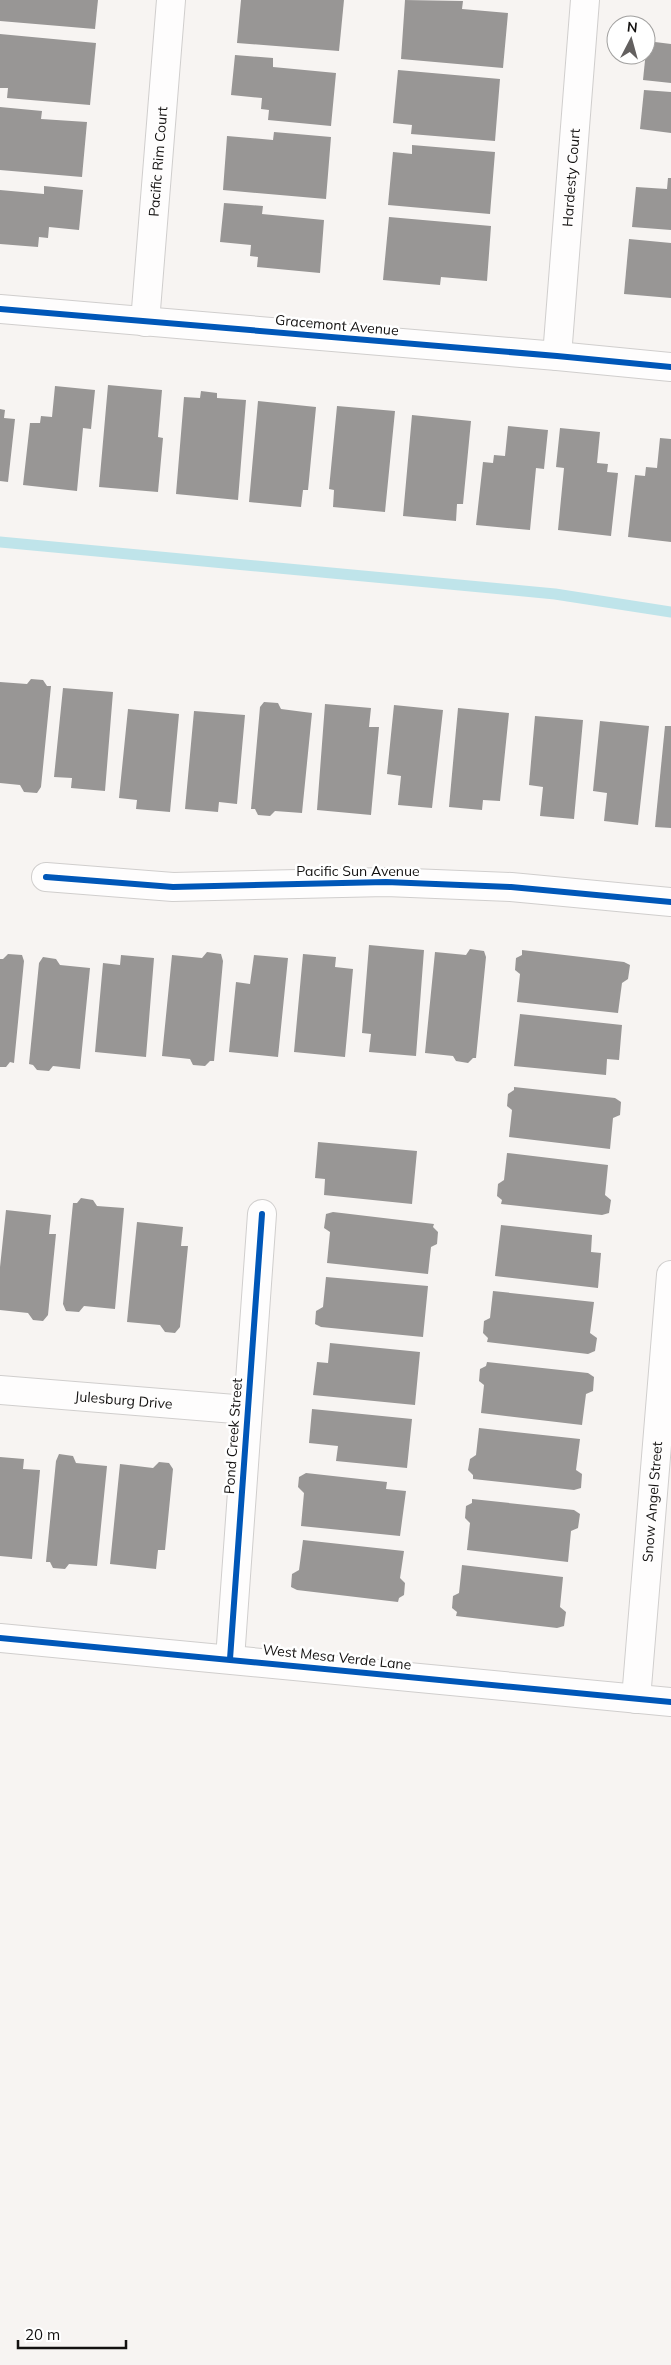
<svg xmlns="http://www.w3.org/2000/svg" width="671" height="2365" viewBox="0 0 671 2365" font-family="Mulish,sans-serif">
	<style>
		.lines { fill: none; stroke-linecap: round; stroke-linejoin: round }
		.stream { stroke: #bfe4ea; stroke-width: 11 }
		.building { fill: #989695 }
		.street-casing { stroke: #d0cecd; stroke-width: 30 }
		.street { stroke: #fefdfd; stroke-width: 28 }
		.cycleway-casing { stroke: #fff; stroke-width: 9 }
		.cycleway { stroke: #0057b8; stroke-width: 6 }
		.labels { text-anchor: middle; dominant-baseline: central; stroke-width: 5; stroke-linejoin: round; paint-order: stroke }
		.street-label { font-size: 14px; fill: #131110; stroke: #fff }
	</style>
	<rect width="100%" height="100%" fill="#f7f4f2"/>
	<g class="lines">
		<polyline class="stream" points="0,542 555,594 671,612"/>
	</g>
	<g class="building">
		<polygon points="0,0 98,0 95,29 0,21"/>
		<polygon points="241,0 344,0 339,51 237,43"/>
		<polygon points="405,0 463,1 462,9 508,13 503,68 401,59"/>
		<polygon points="0,34 96,43 90,105 7,98 8,88 0,88"/>
		<polygon points="647,41 671,44 671,83 643,80"/>
		<polygon points="235,55 273,58 273,67 336,73 331,126 268,120 269,110 261,109 262,98 231,95"/>
		<polygon points="398,70 500,79 495,141 411,134 412,125 393,123"/>
		<polygon points="644,90 671,92 671,133 640,129"/>
		<polygon points="0,107 42,111 41,119 87,122 82,177 0,170"/>
		<polygon points="274,132 331,137 326,199 223,190 227,136 273,140"/>
		<polygon points="412,145 495,152 490,214 388,205 393,152 412,154"/>
		<polygon points="668,178 671,178 671,230 632,227 636,187 667,189"/>
		<polygon points="44,186 83,190 79,230 49,227 48,238 39,237 38,247 0,244 0,190 44,194"/>
		<polygon points="224,203 263,206 262,214 324,220 320,273 257,267 258,257 250,256 251,245 220,242"/>
		<polygon points="389,217 491,226 487,281 441,277 440,285 383,280"/>
		<polygon points="629,239 671,243 671,298 624,294"/>
		<polygon points="108,385 162,390 158,437 163,438 158,492 99,487"/>
		<polygon points="55,386 95,390 91,429 83,428 77,491 23,485 30,423 40,423 41,416 52,417"/>
		<polygon points="201,391 217,393 217,398 246,400 238,500 176,494 184,397 200,398"/>
		<polygon points="258,401 316,407 308,490 303,490 301,507 249,502"/>
		<polygon points="337,406 395,411 385,512 333,507 334,490 329,489"/>
		<polygon points="0,409 5,410 4,418 15,419 8,482 0,481"/>
		<polygon points="412,415 471,421 463,504 457,504 456,521 403,516"/>
		<polygon points="508,426 548,430 544,469 536,468 530,530 476,525 483,462 493,463 494,455 505,456"/>
		<polygon points="560,428 600,432 597,463 608,464 607,472 618,473 611,536 558,530 564,468 556,467"/>
		<polygon points="660,438 671,439 671,542 628,537 635,475 645,476 646,467 657,468"/>
		<polygon points="31,679 43,680 47,686 51,686 41,787 37,793 24,792 20,785 0,783 0,682 27,684"/>
		<polygon points="63,688 113,692 105,791 71,788 72,778 54,777"/>
		<polygon points="264,702 278,703 281,709 312,713 302,813 275,811 270,816 258,815 255,809 251,809 260,707"/>
		<polygon points="325,704 371,708 369,727 379,727 371,815 317,810"/>
		<polygon points="394,705 443,710 432,808 398,805 401,776 387,774"/>
		<polygon points="458,708 509,713 500,801 483,800 482,810 449,807"/>
		<polygon points="128,709 179,714 170,812 136,809 137,800 119,798"/>
		<polygon points="194,711 245,715 237,804 219,802 218,812 185,809"/>
		<polygon points="535,716 583,720 574,819 540,816 543,787 529,785"/>
		<polygon points="600,721 649,726 638,825 604,821 607,793 593,791"/>
		<polygon points="665,726 671,726 671,828 655,827"/>
		<polygon points="369,945 424,950 416,1056 369,1052 371,1034 362,1033"/>
		<polygon points="470,949 484,951 486,957 476,1058 473,1058 468,1063 456,1061 453,1056 425,1053 435,952 466,955"/>
		<polygon points="522,950 624,962 630,965 628,979 622,983 618,1013 517,1002 520,974 515,970 516,958 522,955"/>
		<polygon points="207,952 221,954 223,961 214,1061 210,1061 205,1066 193,1065 190,1059 162,1056 172,955 202,958"/>
		<polygon points="8,954 22,955 24,961 14,1063 10,1062 6,1067 0,1067 0,959 3,959"/>
		<polygon points="303,954 336,957 335,967 353,969 345,1057 294,1052"/>
		<polygon points="121,955 154,958 146,1057 95,1052 103,963 120,965"/>
		<polygon points="254,955 288,958 278,1057 229,1052 236,982 250,984"/>
		<polygon points="43,957 56,959 60,965 90,968 80,1069 53,1066 49,1071 37,1070 33,1065 29,1064 39,963"/>
		<polygon points="520,1014 622,1025 619,1060 607,1059 606,1075 514,1066"/>
		<polygon points="514,1087 615,1098 621,1102 620,1115 613,1118 610,1149 509,1137 512,1110 507,1106 508,1094 514,1090"/>
		<polygon points="318,1142 417,1151 412,1204 324,1195 325,1179 315,1178"/>
		<polygon points="507,1153 608,1165 605,1195 611,1200 609,1213 602,1215 501,1204 502,1200 497,1196 498,1184 504,1180"/>
		<polygon points="81,1198 93,1200 97,1206 124,1208 115,1309 84,1306 79,1312 66,1311 63,1304 73,1203 77,1203"/>
		<polygon points="6,1210 51,1215 49,1234 56,1234 48,1315 43,1321 33,1320 28,1313 0,1310 0,1267"/>
		<polygon points="333,1212 434,1224 433,1227 438,1232 437,1244 431,1247 428,1274 327,1263 330,1232 324,1228 326,1214"/>
		<polygon points="137,1222 183,1227 181,1246 188,1246 180,1327 175,1333 165,1332 160,1325 127,1322"/>
		<polygon points="501,1225 592,1235 591,1252 601,1253 598,1288 495,1276"/>
		<polygon points="326,1277 428,1286 423,1337 321,1327 315,1324 316,1311 323,1307"/>
		<polygon points="493,1291 594,1302 590,1333 597,1338 595,1351 588,1354 487,1342 488,1338 483,1333 484,1321 490,1318"/>
		<polygon points="330,1343 420,1352 415,1405 313,1395 317,1362 328,1363"/>
		<polygon points="487,1362 588,1373 594,1377 593,1391 586,1394 582,1425 481,1413 484,1385 479,1381 480,1369 486,1366"/>
		<polygon points="312,1409 412,1419 407,1468 336,1461 338,1446 309,1443"/>
		<polygon points="479,1428 580,1439 576,1470 582,1474 581,1488 574,1490 473,1479 473,1475 468,1470 470,1459 476,1455"/>
		<polygon points="59,1454 73,1456 76,1463 107,1466 97,1566 69,1564 65,1569 53,1568 50,1562 46,1562 56,1461"/>
		<polygon points="0,1457 24,1459 23,1469 40,1470 32,1559 0,1556"/>
		<polygon points="159,1462 169,1463 173,1469 165,1550 158,1550 156,1569 110,1564 120,1464 153,1468"/>
		<polygon points="306,1473 387,1482 386,1489 406,1491 400,1536 301,1526 304,1493 298,1487 299,1477"/>
		<polygon points="472,1499 574,1510 580,1514 578,1528 571,1531 568,1562 467,1550 470,1523 465,1518 466,1506 472,1503"/>
		<polygon points="303,1540 404,1551 400,1578 405,1583 404,1595 399,1598 398,1602 297,1590 291,1587 292,1574 299,1570"/>
		<polygon points="462,1565 563,1577 560,1607 566,1612 564,1626 557,1628 456,1616 457,1612 452,1608 453,1596 459,1593"/>
	</g>
	<g class="lines">
		<g class="street-casing">
			<g id="street">
				<polyline points="0,309 557,356 671,367"/>
				<path id="s1" d="M145 322 171 0"/>
				<path id="s2" d="M557 356 585 0"/>
				<polyline points="46,877 173,887 386,882 511,887 671,902"/>
				<path id="s3" d="M0 1390 247 1410"/>
				<polyline points="0,1638 671,1702"/>
				<polyline points="230,1659 262,1214"/>
				<path id="s4" d="M636 1699 671 1275"/>
			</g>
		</g>
		<use href="#street" class="street"/>
		<g class="cycleway-casing">
			<g id="cycleway">
				<polyline points="0,309 557,356 671,367"/>
				<polyline points="46,877 173,887 386,882 511,887 671,902"/>
				<polyline points="0,1638 671,1702"/>
				<polyline points="230,1659 262,1214"/>
			</g>
		</g>
		<use href="#cycleway" class="cycleway"/>
	</g>
	<g class="labels">
		<g class="street-label">
			<text stroke="none"><textPath href="#s1" startOffset="161">Pacific Rim Court</textPath></text>
			<text stroke="none"><textPath href="#s2" startOffset="179">Hardesty Court</textPath></text>
			<text transform="translate(337 325) rotate(5)">Gracemont Avenue</text>
			<text x="358" y="871">Pacific Sun Avenue</text>
			<text stroke="none"><textPath href="#s3" startOffset="124">Julesburg Drive</textPath></text>
			<text transform="translate(233 1436) rotate(-86)">Pond Creek Street</text>
			<text stroke="none"><textPath href="#s4" startOffset="198">Snow Angel Street</textPath></text>
			<text transform="translate(337 1657) rotate(6)">West Mesa Verde Lane</text>
		</g>
	</g>
	<g transform="translate(631 40) rotate(6)"><circle r="24" fill="#ffffff" stroke="#a1a09f"/>
	<path d="M0-4L9 19L0 12L-9 19Z" fill="#63605f"/>
	<text y="-8" font-size="14" font-weight="bold" text-anchor="middle" fill="#131110">N</text>
	</g>
	<path d="M18 2340v8h108v-8" fill="none" stroke="#131110" stroke-width="2.5"/>
	<text x="25" y="2340" font-size="15" fill="#131110" stroke="#ffffff" stroke-width="4" paint-order="stroke">20 m</text>
</svg>
